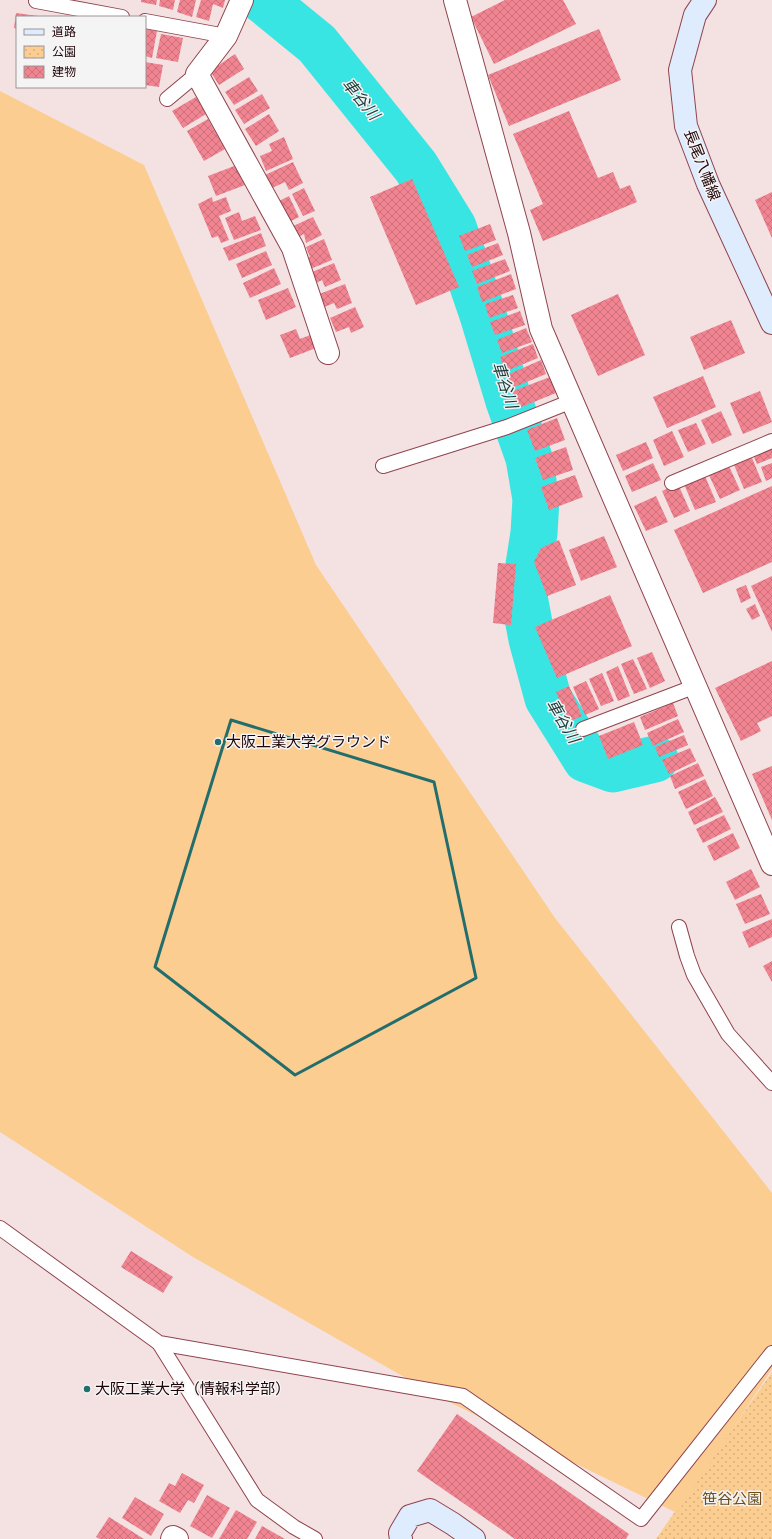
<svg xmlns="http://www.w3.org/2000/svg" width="772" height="1539" viewBox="0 0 772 1539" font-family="Jost,'Noto Sans JP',sans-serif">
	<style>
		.park { fill: url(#park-dots) }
		.pitch { fill: #fccd90 }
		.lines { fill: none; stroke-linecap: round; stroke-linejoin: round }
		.river { stroke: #39e5e2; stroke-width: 47 }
		.building { fill: url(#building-cross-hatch) }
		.lane-casing { stroke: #8f444e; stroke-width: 16 }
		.street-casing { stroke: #8f444e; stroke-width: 24 }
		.secondary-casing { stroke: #8f444e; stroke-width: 24 }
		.lane { stroke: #fff; stroke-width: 14 }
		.street { stroke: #fff; stroke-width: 22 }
		.secondary { stroke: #deecfd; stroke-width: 22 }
		.marked { fill: none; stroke: #236e6d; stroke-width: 3; stroke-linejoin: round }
		.poi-dot { fill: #236e6d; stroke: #f4f4f4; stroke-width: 1.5 }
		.labels { text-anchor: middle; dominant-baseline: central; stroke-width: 3; stroke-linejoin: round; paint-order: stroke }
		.street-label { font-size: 15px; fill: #1e0307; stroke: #f4f4f4 }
		.poi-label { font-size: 15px; fill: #1e0307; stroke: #f4f4f4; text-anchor: start }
		.park-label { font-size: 15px; fill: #6f4d1c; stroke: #f4f4f4 }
		.water-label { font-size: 16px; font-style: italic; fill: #183a39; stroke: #f4f4f4 }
	</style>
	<defs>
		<pattern id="park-dots" width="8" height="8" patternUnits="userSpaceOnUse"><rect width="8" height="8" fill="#fccd90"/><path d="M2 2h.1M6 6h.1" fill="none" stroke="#d8ae7b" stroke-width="1.8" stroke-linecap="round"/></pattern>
		<pattern id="building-cross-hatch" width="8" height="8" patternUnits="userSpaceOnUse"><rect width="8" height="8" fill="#f08490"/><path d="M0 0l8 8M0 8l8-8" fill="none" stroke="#cd707b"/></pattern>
	</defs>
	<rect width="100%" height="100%" fill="#f4e1e2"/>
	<polygon class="park" points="772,1372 772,1539 656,1539"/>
	<polygon class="pitch" points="0,91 144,165 316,565 555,918 772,1193 772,1369 677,1513 443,1399 193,1257 0,1132"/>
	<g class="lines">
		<polyline class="river" points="263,0 317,44 416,167 453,227 483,315 509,401 529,458 536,499 534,533 524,597 532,639 548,698 586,759 613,769 655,759"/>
	</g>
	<g class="building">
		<polygon points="141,0 157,0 156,5 141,2"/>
		<polygon points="160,0 175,0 173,10 159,6"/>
		<polygon points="180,0 196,0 192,17 177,12"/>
		<polygon points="201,0 225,0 223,8 213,4 209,21 196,17"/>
		<polygon points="505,0 563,0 576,24 494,64 471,17"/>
		<polygon points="16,13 38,16 38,17 17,17 17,29 14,28"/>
		<polygon points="145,29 157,31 152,58 145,56"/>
		<polygon points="599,29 621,80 509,126 488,75"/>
		<polygon points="161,34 183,38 178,62 156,58"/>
		<polygon points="235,54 244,69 219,85 210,71"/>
		<polygon points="145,62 163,65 159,87 145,85"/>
		<polygon points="249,77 258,91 234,105 225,92"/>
		<polygon points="262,94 270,108 244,124 235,110"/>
		<polygon points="196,97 206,114 183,128 172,111"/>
		<polygon points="569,111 598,178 613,172 620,189 630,185 637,202 543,241 530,210 543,204 513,134"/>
		<polygon points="269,114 279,131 256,146 245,129"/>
		<polygon points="208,119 225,149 204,161 187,131"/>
		<polygon points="284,137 293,159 266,171 260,156 272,151 269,144"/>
		<polygon points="293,162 303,183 289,190 285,182 272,188 265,175"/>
		<polygon points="237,165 245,185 216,196 208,176"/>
		<polygon points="412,179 459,287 416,305 370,197"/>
		<polygon points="304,188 315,211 303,216 292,194"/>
		<polygon points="772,192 772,238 755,200"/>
		<polygon points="289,196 299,217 285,224 275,203"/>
		<polygon points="212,197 213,202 226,197 231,211 219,216 229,240 221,243 218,236 212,238 198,204"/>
		<polygon points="239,212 242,221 255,216 261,230 234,240 225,218"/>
		<polygon points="313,217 322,235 306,243 304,234 296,238 291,227"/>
		<polygon points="490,224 496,240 465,251 459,236"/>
		<polygon points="261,233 266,246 229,261 223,248"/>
		<polygon points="324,239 332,260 308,270 303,260 310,257 306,247"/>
		<polygon points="498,243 503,255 472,267 467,255"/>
		<polygon points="266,251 272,265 242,278 236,264"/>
		<polygon points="505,259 510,271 477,284 472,271"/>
		<polygon points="334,263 341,280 325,287 322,280 312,285 307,274"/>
		<polygon points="274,268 281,284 250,298 243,283"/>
		<polygon points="511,274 516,289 482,302 477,287"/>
		<polygon points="345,284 352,303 337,309 334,303 322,308 317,295"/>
		<polygon points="288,288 296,307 266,320 258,300"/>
		<polygon points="618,294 645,355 598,376 571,315"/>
		<polygon points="513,295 518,308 489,318 485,304"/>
		<polygon points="355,307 364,327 351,333 349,327 336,332 330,318"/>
		<polygon points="520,311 525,325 495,335 490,322"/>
		<polygon points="731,320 745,353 704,370 690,337"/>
		<polygon points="526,328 532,342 502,353 497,340"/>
		<polygon points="296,329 300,339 310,335 316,348 290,358 280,335"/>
		<polygon points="533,344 538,358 506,371 500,357"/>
		<polygon points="541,360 546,374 512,388 507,375"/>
		<polygon points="703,376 716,407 667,428 653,397"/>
		<polygon points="550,377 556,393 519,408 513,391"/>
		<polygon points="760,391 772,422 743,434 730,403"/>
		<polygon points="721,411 732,435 712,444 701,420"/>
		<polygon points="557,418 565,440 535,451 527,430"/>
		<polygon points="696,423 706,444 688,452 678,430"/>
		<polygon points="672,431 684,457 664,466 653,440"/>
		<polygon points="646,442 653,458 623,471 616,455"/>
		<polygon points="772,442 772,458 757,464 751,450"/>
		<polygon points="566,447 573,470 543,480 535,458"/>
		<polygon points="750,453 762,482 744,489 732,460"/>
		<polygon points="653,463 661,480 632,492 625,476"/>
		<polygon points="772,463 772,478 766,481 761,467"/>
		<polygon points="728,464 740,490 720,499 708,473"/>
		<polygon points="575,475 583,497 549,510 541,487"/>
		<polygon points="705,476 716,502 695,510 684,484"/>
		<polygon points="678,484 690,511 674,518 662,491"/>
		<polygon points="772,486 772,562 703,593 674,530"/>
		<polygon points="656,496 668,522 646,531 634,506"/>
		<polygon points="604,536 617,567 581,581 569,550"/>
		<polygon points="559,540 576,585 547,596 534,562 541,548"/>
		<polygon points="498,563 516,564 511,625 493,623"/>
		<polygon points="772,576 772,632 751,586"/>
		<polygon points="746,585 751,598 741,603 736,589"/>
		<polygon points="610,595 632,646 557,678 535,627"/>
		<polygon points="755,604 760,616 752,620 746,609"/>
		<polygon points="652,652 665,681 650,688 637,658"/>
		<polygon points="633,659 647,689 634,694 621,664"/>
		<polygon points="772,661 772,716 757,723 761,731 741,741 715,688"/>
		<polygon points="618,666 630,696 618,701 606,672"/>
		<polygon points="602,673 614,701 601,706 589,679"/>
		<polygon points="586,681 599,709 585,715 573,687"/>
		<polygon points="569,686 582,716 569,722 556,692"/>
		<polygon points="673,703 678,716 645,730 640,717"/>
		<polygon points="678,719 684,732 653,746 647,733"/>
		<polygon points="634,722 643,745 608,759 599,736"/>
		<polygon points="684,735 688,745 659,757 655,747"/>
		<polygon points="690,748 696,761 669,774 662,760"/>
		<polygon points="698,763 704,776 675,789 670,776"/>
		<polygon points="772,766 772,820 752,774"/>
		<polygon points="705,779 713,796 686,809 678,792"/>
		<polygon points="715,797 723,812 694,825 688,812"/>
		<polygon points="724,815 731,829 703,843 696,829"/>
		<polygon points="733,833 740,848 714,861 707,846"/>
		<polygon points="751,869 760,887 735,900 726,882"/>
		<polygon points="761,894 770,914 745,924 736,904"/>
		<polygon points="772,919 772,937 749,948 742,932"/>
		<polygon points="772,961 772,982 763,966"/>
		<polygon points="131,1251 173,1277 163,1293 121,1267"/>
		<polygon points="457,1414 629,1534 626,1539 515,1539 417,1471"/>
		<polygon points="182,1473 204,1485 194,1503 188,1500 180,1513 159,1501 169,1483 175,1486"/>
		<polygon points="207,1495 230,1508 212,1538 190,1526"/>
		<polygon points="135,1497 164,1514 151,1536 122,1518"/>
		<polygon points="236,1510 257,1522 247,1539 219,1539"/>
		<polygon points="109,1517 144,1539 100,1539 96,1537"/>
		<polygon points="262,1526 285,1539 255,1539"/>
	</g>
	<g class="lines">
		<g class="lane-casing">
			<g id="lane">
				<polyline points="36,1 122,17"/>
				<polyline points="145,21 226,36"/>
				<polyline points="167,99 197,74"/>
				<polyline points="383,466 507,427 572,401"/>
				<polyline points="672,483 772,441"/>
				<polyline points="583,729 696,686"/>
				<polyline points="679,927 687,956 694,975 728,1034 772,1083"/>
				<polyline points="0,1228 159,1343 463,1396 641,1519 772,1353"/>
				<polyline points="159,1343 257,1500 294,1527 315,1539"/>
			</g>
		</g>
		<g class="street-casing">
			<g id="street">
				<polyline points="242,0 226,36 197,74 293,248 328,353"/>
				<polyline points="455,0 519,233 541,329 772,864"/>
				<polyline points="172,1539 173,1537 177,1539"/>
			</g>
		</g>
		<g class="secondary-casing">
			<g id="secondary">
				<polyline points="705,0 695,15 680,70 686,126 708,184 772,323"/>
				<polyline points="401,1539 400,1533 410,1516 430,1510 453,1524 474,1539"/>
			</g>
		</g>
		<use href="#lane" class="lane"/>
		<use href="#street" class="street"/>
		<use href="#secondary" class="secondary"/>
	</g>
	<path class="marked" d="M231 720 434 782 476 978 295 1075 155 967Z"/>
	<g class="poi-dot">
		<circle cx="218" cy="742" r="4"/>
		<circle cx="87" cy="1389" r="4"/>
	</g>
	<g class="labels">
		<g class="street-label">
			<text transform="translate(702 165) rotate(69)">長尾八幡線</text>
		</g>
		<g class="poi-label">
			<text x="226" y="742">大阪工業大学グラウンド</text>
			<text x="95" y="1389">大阪工業大学（情報科学部）</text>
		</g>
		<g class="park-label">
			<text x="732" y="1499">笹谷公園</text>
		</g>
		<g class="water-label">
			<text transform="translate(361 99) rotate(51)">車谷川</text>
			<text transform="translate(505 385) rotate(72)">車谷川</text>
			<text transform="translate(563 721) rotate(59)">車谷川</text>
		</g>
	</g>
	<rect x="16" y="16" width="130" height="72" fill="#f4f4f4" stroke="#9e9495"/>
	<rect x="24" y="29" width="20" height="6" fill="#deecfd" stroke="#9e9495"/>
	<text x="52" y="36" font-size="12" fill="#1e0307">道路</text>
	<rect x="24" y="46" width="20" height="12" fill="url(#park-dots)" stroke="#9e9495"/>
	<text x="52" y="56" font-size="12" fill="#1e0307">公園</text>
	<rect x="24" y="66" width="20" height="12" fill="url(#building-cross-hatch)" stroke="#9e9495"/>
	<text x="52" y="76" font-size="12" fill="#1e0307">建物</text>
</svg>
